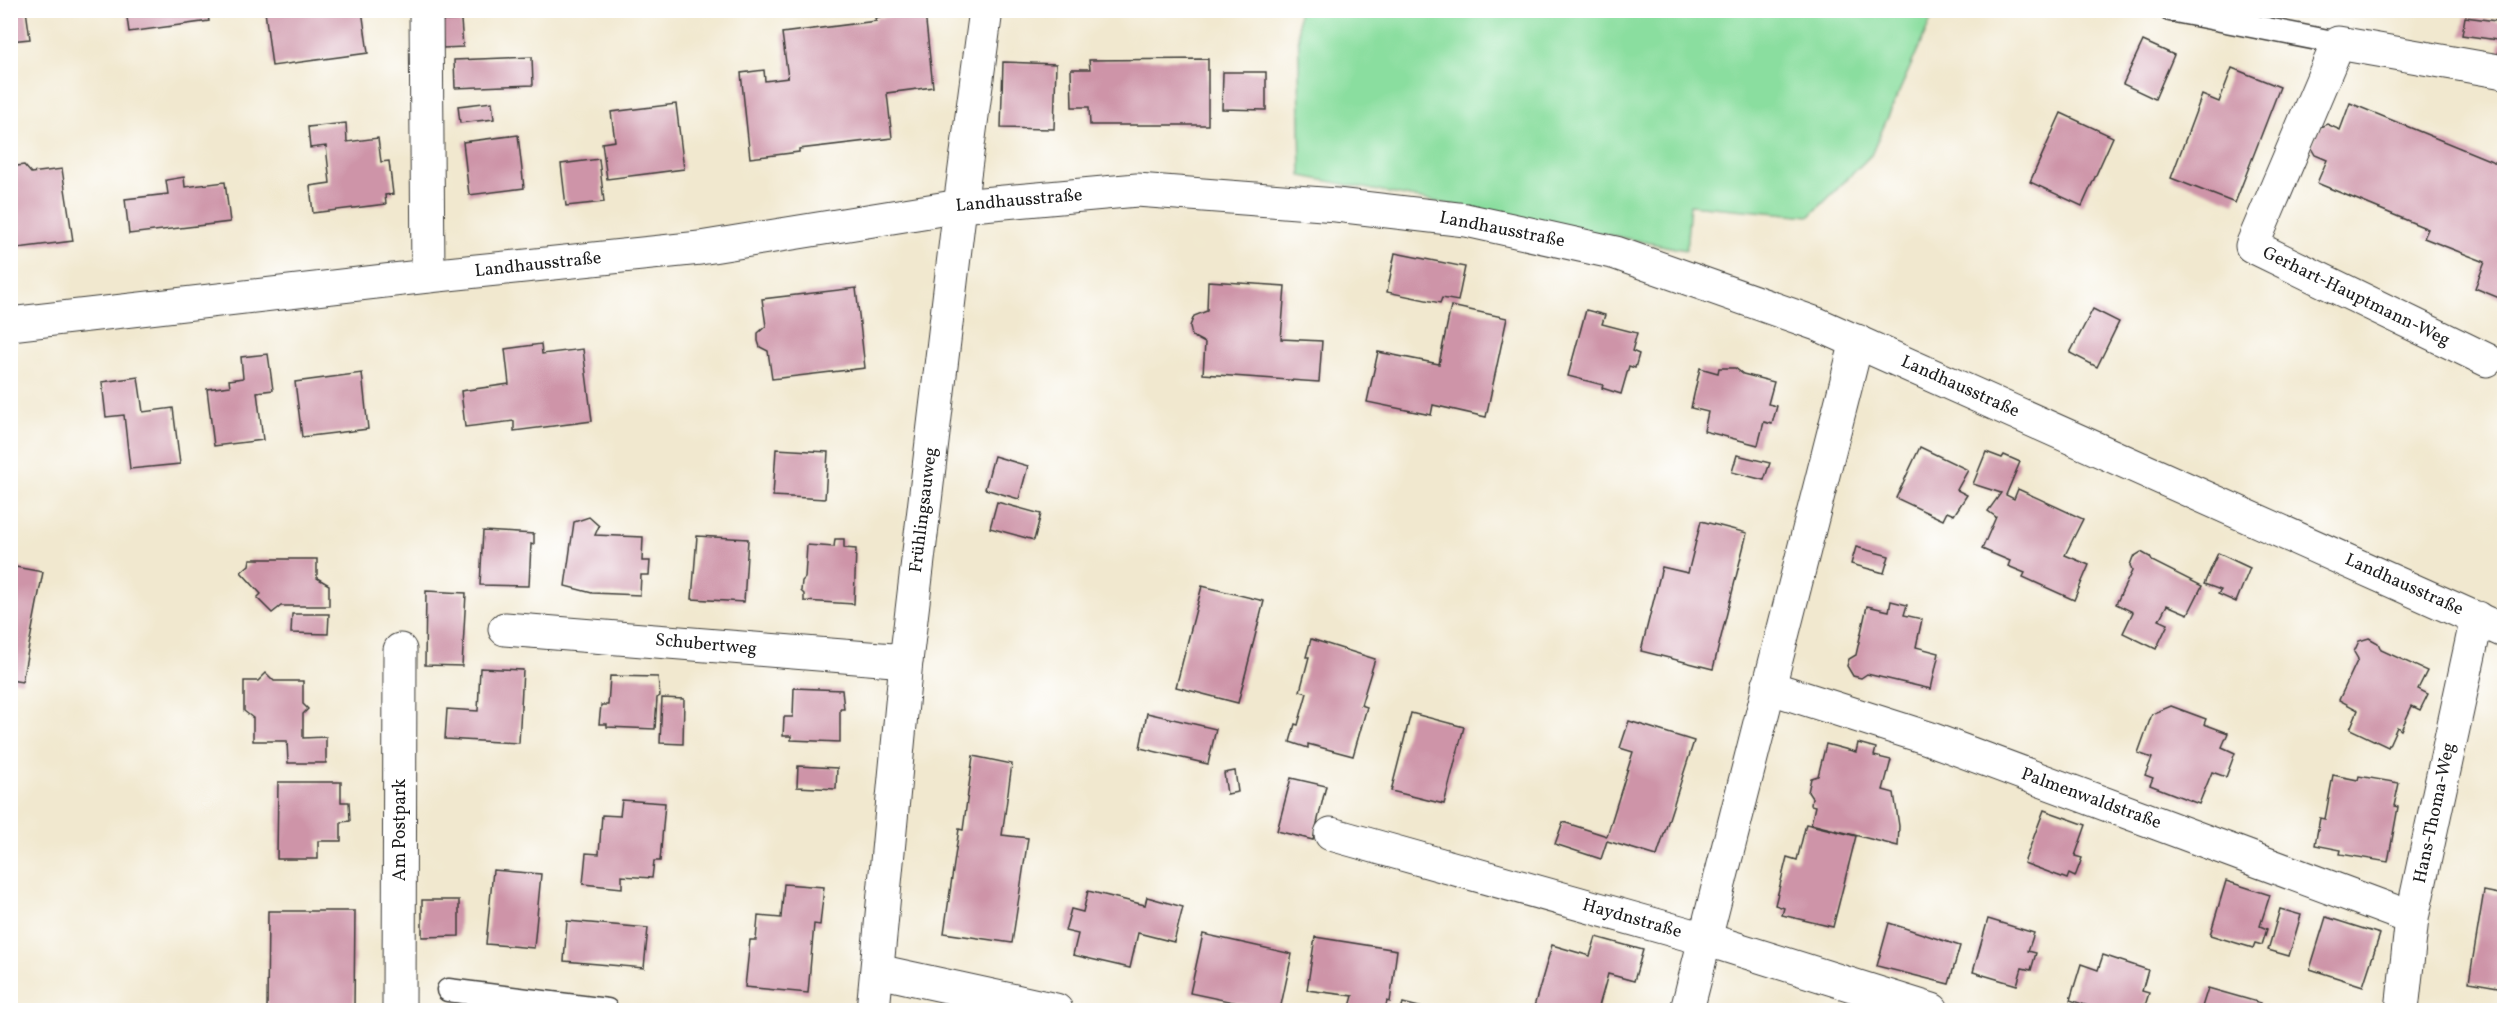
<svg xmlns="http://www.w3.org/2000/svg" width="2515" height="1021" viewBox="0 0 2515 1021" font-family="Vollkorn,serif">
	<style>
		.green { fill: #8ade9f; stroke: #537d5e; stroke-width: 1.5 }
		.building { fill: #ce94a8 }
		.lines { fill: none; stroke-linecap: round; stroke-linejoin: round }
		.service-casing { stroke: #3c3b37; stroke-width: 25 }
		.minor-casing { stroke: #3c3b37; stroke-width: 35 }
		.service { stroke: #fff; stroke-width: 22 }
		.minor { stroke: #fff; stroke-width: 33 }
		.labels { text-anchor: middle; dominant-baseline: central; stroke-width: 6; stroke-linejoin: round; paint-order: stroke }
		.street-label { font-size: 18px; fill: #1c1c1c; stroke: #fff }
	</style>
	<rect width="100%" height="100%" fill="#fff"/>
	<filter id="ink" filterUnits="userSpaceOnUse"><feTurbulence type="fractalNoise" baseFrequency=".0167" numOctaves="2"/><feDisplacementMap in="SourceGraphic" scale="12" xChannelSelector="R" yChannelSelector="G"/><feConvolveMatrix kernelMatrix="1 2 1 2 8 2 1 2 1" color-interpolation-filters="sRGB"/></filter>
	<filter id="wash" filterUnits="userSpaceOnUse"><feTurbulence type="fractalNoise" baseFrequency=".008" numOctaves="4" result="noise"/><feDisplacementMap in="SourceGraphic" scale="24" xChannelSelector="R" yChannelSelector="G"/><feGaussianBlur stdDeviation="1.35" result="paint"/><feColorMatrix in="noise" values="0 0 0 0 0 0 0 0 0 0 0 0 0 0 0 0 0 1.4 0 .05"/><feComposite in="paint" operator="in"/></filter>
	<g filter="url(#wash)">
		<rect width="100%" height="100%" fill="#f1e8cf"/>
		<polygon class="green" points="1298,11 1935,11 1871,155 1810,216 1690,205 1686,250 1301,176"/>
		<g id="blocks">
			<g class="building">
				<polygon points="10,10 26,10 30,39 10,41"/>
				<polygon points="126,10 207,10 209,21 129,32"/>
				<polygon points="362,10 368,53 272,66 265,11"/>
				<polygon points="925,13 933,87 887,93 892,138 799,149 799,152 750,158 741,73 764,70 765,81 788,78 782,33 876,21 875,18"/>
				<polygon points="2465,17 2504,22 2504,41 2462,35"/>
				<polygon points="461,20 463,47 443,48 442,21"/>
				<polygon points="2143,41 2174,55 2155,99 2123,84"/>
				<polygon points="2500,42 2504,43 2504,59 2498,58"/>
				<polygon points="532,57 533,85 455,88 454,60"/>
				<polygon points="1208,59 1208,125 1090,125 1089,107 1072,107 1071,69 1090,69 1089,60"/>
				<polygon points="1003,62 1056,64 1054,129 1001,128"/>
				<polygon points="2232,68 2280,87 2235,203 2171,178 2202,95 2219,102"/>
				<polygon points="1223,72 1266,72 1266,110 1222,109"/>
				<polygon points="492,102 494,119 460,123 458,106"/>
				<polygon points="2350,103 2504,166 2504,300 2475,288 2485,262 2424,238 2428,229 2317,183 2327,160 2315,155 2311,148 2320,127 2327,124 2340,130"/>
				<polygon points="676,104 684,169 607,179 602,143 615,141 611,112"/>
				<polygon points="2061,113 2113,137 2082,206 2030,182"/>
				<polygon points="346,123 347,142 378,138 381,162 389,161 393,194 385,195 386,204 313,213 310,186 330,183 326,146 310,148 308,127"/>
				<polygon points="518,135 524,188 469,195 463,142"/>
				<polygon points="599,159 604,202 566,206 561,164"/>
				<polygon points="24,165 31,173 62,169 73,241 18,248 12,206 16,205 10,191 10,167"/>
				<polygon points="184,177 185,187 225,182 230,222 129,234 125,199 168,194 166,180"/>
				<polygon points="1395,253 1465,267 1458,301 1442,298 1440,303 1387,292"/>
				<polygon points="1208,281 1285,286 1281,339 1322,341 1319,382 1203,374 1205,343 1192,336 1190,326 1194,316 1207,311"/>
				<polygon points="856,288 865,368 772,379 768,351 760,347 758,341 758,333 766,326 762,299"/>
				<polygon points="1451,306 1507,318 1486,417 1433,405 1431,415 1367,402 1378,352 1439,364"/>
				<polygon points="2093,309 2119,322 2097,367 2070,353"/>
				<polygon points="1586,310 1605,315 1602,324 1637,333 1632,351 1639,354 1635,368 1629,366 1621,394 1602,388 1603,385 1568,376"/>
				<polygon points="541,344 542,354 583,349 592,421 514,431 514,421 465,427 461,391 509,384 505,349"/>
				<polygon points="268,354 273,390 257,392 263,440 214,446 207,389 230,386 229,380 243,378 241,357"/>
				<polygon points="1700,368 1718,373 1719,368 1735,368 1743,374 1774,382 1768,404 1777,406 1772,424 1764,422 1758,445 1704,431 1708,412 1691,408"/>
				<polygon points="362,373 368,429 302,437 295,382"/>
				<polygon points="138,377 143,412 173,408 180,464 130,469 124,415 106,417 102,382"/>
				<polygon points="1920,447 1968,470 1957,490 1967,495 1954,515 1947,512 1943,520 1896,498"/>
				<polygon points="776,449 828,452 825,499 773,496"/>
				<polygon points="1986,452 2002,458 2004,455 2020,462 2006,495 2014,499 2018,489 2083,519 2065,555 2089,565 2074,600 2023,577 2025,573 2008,566 2010,561 1982,549 1996,517 1988,511 2001,493 1973,484"/>
				<polygon points="1737,455 1770,463 1764,480 1732,472"/>
				<polygon points="994,456 1028,466 1019,499 985,489"/>
				<polygon points="997,502 1041,514 1034,540 990,528"/>
				<polygon points="589,517 599,526 595,535 643,537 642,561 650,561 649,575 641,575 640,595 592,593 565,586 574,522"/>
				<polygon points="1701,521 1747,533 1713,669 1641,651 1662,567 1688,573"/>
				<polygon points="483,531 534,534 534,545 531,544 529,586 480,585"/>
				<polygon points="697,536 748,539 744,602 692,599"/>
				<polygon points="835,539 844,539 844,548 856,549 854,604 804,601 804,594 801,591 802,581 805,578 807,545 834,547"/>
				<polygon points="1856,547 1889,556 1884,573 1851,564"/>
				<polygon points="2141,552 2150,557 2152,561 2202,586 2188,614 2167,605 2159,620 2168,624 2156,649 2123,633 2133,612 2116,604 2132,571 2130,565 2133,557"/>
				<polygon points="2218,553 2250,568 2236,602 2218,594 2221,590 2204,584"/>
				<polygon points="250,559 317,559 317,578 329,585 329,606 281,606 272,613 257,598 261,594 241,572 249,565"/>
				<polygon points="10,566 43,572 22,682 10,680"/>
				<polygon points="1202,586 1264,601 1238,703 1176,687"/>
				<polygon points="426,591 466,593 462,666 425,665"/>
				<polygon points="1891,601 1907,605 1904,615 1922,619 1916,647 1939,653 1931,689 1867,674 1861,678 1853,676 1847,666 1849,659 1856,655 1867,606 1889,611"/>
				<polygon points="292,614 329,614 328,634 291,633"/>
				<polygon points="2369,638 2378,643 2381,650 2427,671 2418,689 2428,694 2420,710 2412,706 2401,730 2397,727 2388,747 2350,729 2358,710 2339,700 2358,659 2354,652 2359,641"/>
				<polygon points="1311,639 1375,659 1361,705 1367,707 1353,756 1308,744 1308,748 1290,742 1295,724 1298,725 1307,693 1300,691 1309,657 1306,657"/>
				<polygon points="480,668 523,670 519,743 445,739 447,709 478,711"/>
				<polygon points="266,673 274,681 303,681 303,704 308,709 303,714 303,738 326,737 326,763 288,763 287,741 253,741 253,718 244,711 244,681 258,681"/>
				<polygon points="610,676 658,677 660,696 657,698 655,729 607,727 607,724 599,724 601,705 608,705"/>
				<polygon points="794,688 842,690 844,709 840,709 840,742 791,740 791,736 783,736 784,717 793,717"/>
				<polygon points="662,698 684,699 683,744 660,743"/>
				<polygon points="2171,706 2206,719 2204,724 2228,733 2222,747 2235,753 2226,777 2212,772 2199,804 2150,785 2153,778 2145,775 2152,758 2138,753 2152,714"/>
				<polygon points="1147,713 1216,729 1208,764 1140,748"/>
				<polygon points="1411,713 1464,727 1444,804 1391,791"/>
				<polygon points="1629,721 1694,741 1657,856 1607,841 1601,859 1555,844 1563,822 1607,836 1633,752 1620,748"/>
				<polygon points="1858,743 1876,748 1874,756 1891,760 1883,790 1894,793 1899,826 1898,846 1811,824 1815,806 1811,805 1812,798 1808,792 1811,778 1818,776 1826,744 1856,752"/>
				<polygon points="973,756 1012,764 1002,835 1028,838 1012,943 944,933 959,829 963,830"/>
				<polygon points="798,766 837,768 836,789 797,787"/>
				<polygon points="1235,771 1238,792 1227,794 1224,773"/>
				<polygon points="2333,775 2358,780 2359,776 2399,783 2394,806 2398,807 2388,862 2340,854 2341,850 2315,845 2320,818 2325,819"/>
				<polygon points="1291,778 1326,786 1313,840 1277,831"/>
				<polygon points="278,782 341,782 341,802 349,802 350,821 341,822 341,841 318,841 318,859 277,859"/>
				<polygon points="622,800 665,803 660,861 654,861 652,878 622,876 622,888 583,884 586,853 599,854 602,815 620,816"/>
				<polygon points="2044,810 2086,825 2075,856 2082,858 2075,877 2069,874 2067,879 2024,863"/>
				<polygon points="1806,824 1856,836 1833,927 1782,915 1784,908 1775,905 1787,857 1797,860"/>
				<polygon points="493,870 541,874 534,948 486,944"/>
				<polygon points="2226,881 2270,895 2260,926 2267,929 2262,945 2255,943 2253,948 2210,935"/>
				<polygon points="784,884 824,887 820,925 814,924 808,993 745,987 750,940 756,940 758,916 781,918"/>
				<polygon points="1088,891 1145,905 1147,897 1183,907 1174,942 1138,933 1130,968 1073,955 1078,934 1065,931 1071,909 1083,912"/>
				<polygon points="2484,891 2504,895 2504,988 2469,982"/>
				<polygon points="422,900 459,900 459,936 422,937"/>
				<polygon points="2280,909 2301,915 2289,956 2268,950"/>
				<polygon points="268,911 355,911 354,1010 267,1010"/>
				<polygon points="2326,917 2380,934 2363,986 2310,969"/>
				<polygon points="1988,919 2034,933 2028,951 2036,953 2031,970 2022,968 2017,985 1973,972"/>
				<polygon points="567,921 648,928 644,968 564,961"/>
				<polygon points="1889,923 1960,946 1949,984 1877,966"/>
				<polygon points="1203,934 1292,954 1280,1010 1271,1010 1190,993"/>
				<polygon points="1315,937 1397,950 1390,1002 1387,1001 1385,1010 1349,1010 1353,996 1307,990"/>
				<polygon points="1596,937 1643,950 1634,981 1608,974 1598,1010 1533,1010 1552,945 1590,956"/>
				<polygon points="2103,955 2148,970 2142,991 2149,993 2144,1009 2136,1007 2135,1010 2100,1010 2070,1000 2081,964 2098,970"/>
				<polygon points="2208,988 2261,1003 2259,1010 2201,1010"/>
				<polygon points="1403,1003 1423,1008 1422,1010 1401,1010"/>
			</g>
		</g>
	</g>
	<g filter="url(#ink)">
		<use href="#blocks" fill-opacity="0" stroke="#3c3b37" stroke-width="1.5"/>
		<g class="lines">
			<g class="service-casing">
				<g id="service">
					<polyline points="2170,10 2338,43"/>
					<polyline points="448,990 607,1010"/>
				</g>
			</g>
			<g class="minor-casing">
				<g id="minor">
					<polyline points="426,10 428,276"/>
					<polyline points="10,324 428,276 700,248 960,206 1137,190 1336,205 1466,220 1616,253 1817,324 2504,631"/>
					<polyline points="2487,360 2252,246 2338,43 2504,72"/>
					<polyline points="505,629 906,661"/>
					<polyline points="1768,687 1928,738 2412,918"/>
					<polyline points="1331,834 1705,939 1932,1010"/>
					<polyline points="878,971 1056,1010"/>
					<polyline points="399,1010 400,650"/>
					<polyline points="873,1010 906,661 960,206 986,10"/>
					<polyline points="1687,1010 1857,341"/>
					<polyline points="2402,1010 2412,918 2477,618"/>
				</g>
			</g>
			<use href="#service" class="service"/>
			<use href="#minor" class="minor"/>
		</g>
	</g>
	<g class="labels">
		<g class="street-label">
			<text transform="translate(1019 201) rotate(-5)">Landhausstraße</text>
			<text transform="translate(1502 230) rotate(11)">Landhausstraße</text>
			<text transform="translate(538 265) rotate(-6)">Landhausstraße</text>
			<text transform="translate(2356 297) rotate(26)">Gerhart-Hauptmann-Weg</text>
			<text transform="translate(1960 387) rotate(24)">Landhausstraße</text>
			<text transform="translate(924 510) rotate(-83)">Frühlingsauweg</text>
			<text transform="translate(2404 585) rotate(24)">Landhausstraße</text>
			<text transform="translate(706 645) rotate(5)">Schubertweg</text>
			<text transform="translate(2091 799) rotate(20)">Palmenwaldstraße</text>
			<text transform="translate(2435 813) rotate(-78)">Hans-Thoma-Weg</text>
			<text transform="translate(400 830) rotate(-90)">Am Postpark</text>
			<text transform="translate(1632 919) rotate(16)">Haydnstraße</text>
		</g>
	</g>
	<rect width="2515" height="1021" fill="none" stroke="#fff" stroke-width="36"/>
</svg>
